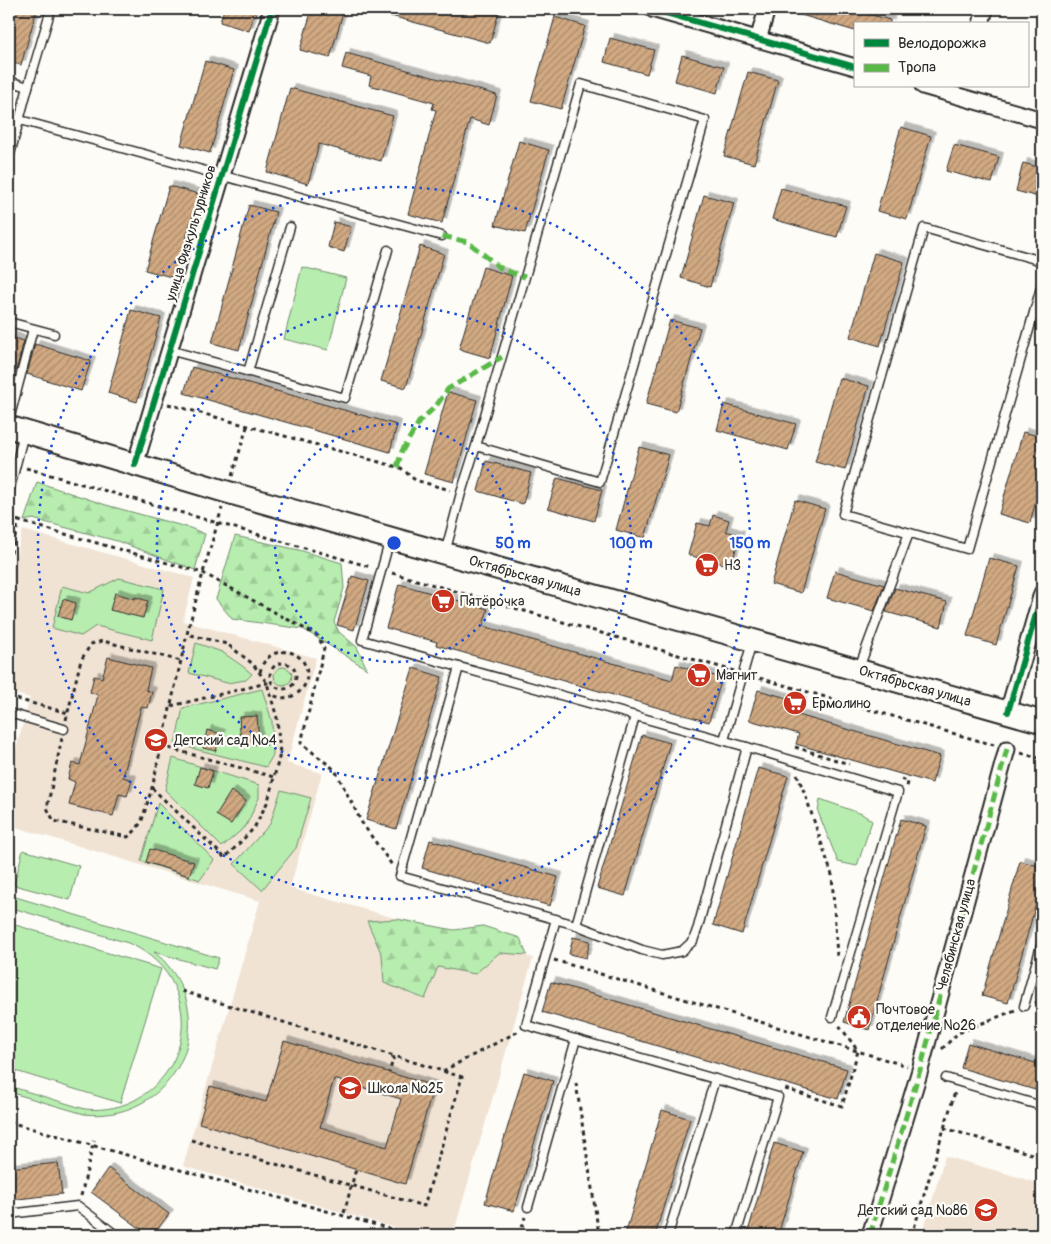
<svg xmlns="http://www.w3.org/2000/svg" width="1051" height="1244" viewBox="0 0 1051 1244" font-family="Pangolin,sans-serif">
	<style>
		.built { fill: #f0e3d4 }
		.green { fill: #b7edaf; stroke: #718c6d }
		.forest { fill: url(#forest-firs); stroke: #718c6d }
		.building { fill: url(#building-hatch); stroke: #2b2b2b; fill-rule: evenodd; filter: url(#shadow) }
		.lines { fill: none; stroke-linecap: round; stroke-linejoin: round }
		.lane-casing { stroke: #2b2b2b; stroke-width: 11 }
		.street-casing { stroke: #2b2b2b; stroke-width: 19 }
		.secondary-casing { stroke: #2b2b2b; stroke-width: 25 }
		.path { stroke: #2b2b2b; stroke-width: 3; stroke-dasharray: 4 4; stroke-linecap: butt }
		.lane { stroke: #fdfcf7; stroke-width: 8 }
		.street { stroke: #fdfcf7; stroke-width: 15 }
		.secondary { stroke: #fdfcf7; stroke-width: 21 }
		.quiet { stroke: #58b947; stroke-width: 5; stroke-dasharray: 10 5; stroke-linecap: butt }
		.cycleway-casing { stroke: #fdfcf7; stroke-width: 9 }
		.cycleway { stroke: #00873e; stroke-width: 6 }
		.ring { fill: none; stroke: #1d4ed8; stroke-width: 2.5; stroke-dasharray: 2.5 5 }
		.labels { text-anchor: middle; dominant-baseline: central; stroke-width: 4.5; stroke-linejoin: round; paint-order: stroke }
		.street-label { font-size: 14px; fill: #2b2b2b; stroke: #fdfcf7 }
		.poi-label { font-size: 14px; fill: #2b2b2b; stroke: #fdfcf7; text-anchor: start }
		.centre { fill: #1d4ed8; stroke: #fdfcf7; stroke-width: 2.5 }
		.ring-label { font-size: 15px; text-anchor: middle; font-weight: bold; fill: #1d4ed8; stroke: #fdfcf7; stroke-width: 4.5; stroke-linejoin: round; paint-order: stroke }
	</style>
	<defs>
		<pattern id="forest-firs" width="22" height="20" patternUnits="userSpaceOnUse" patternTransform="scale(1.25)"><rect width="22" height="20" fill="#b7edaf"/><path d="M5 1l3.5 6h-7zM16 11l3.5 6h-7z" fill="#9ecb97"/></pattern>
		<pattern id="building-hatch" width="6" height="6" patternUnits="userSpaceOnUse" patternTransform="scale(1.25)"><rect width="6" height="6" fill="#d1a982"/><path d="M-1 1l2-2M0 6l6-6M5 7l2-2" fill="none" stroke="#aa8a6b"/></pattern>
		<filter id="shadow"><feDropShadow dx="4.5" dy="-4.5" stdDeviation="0" flood-color="#0004"/></filter>
	</defs>
	<rect width="100%" height="100%" fill="#fdfcf7"/>
	<filter id="ink" filterUnits="userSpaceOnUse"><feTurbulence type="fractalNoise" baseFrequency=".02" numOctaves="2"/><feDisplacementMap in="SourceGraphic" scale="10" xChannelSelector="R" yChannelSelector="G"/><feConvolveMatrix kernelMatrix="1 2 1 2 8 2 1 2 1" color-interpolation-filters="sRGB"/></filter>
	<g filter="url(#ink)">
		<g class="built">
			<polygon points="23,530 194,578 183,621 316,658 287,763 322,773 290,888 533,958 453,1235 420,1235 183,1166 260,901 9,825 9,774 30,698 9,692 9,581"/>
			<polygon points="945,1156 1042,1184 1042,1235 922,1235"/>
		</g>
		<g class="green">
			<polygon points="302,267 346,278 328,350 284,339"/>
			<polygon points="119,578 164,589 152,640 96,626 81,636 52,628 62,586 89,593"/>
			<polygon points="196,643 222,652 241,665 252,674 246,680 227,683 189,673"/>
			<circle cx="283" cy="676" r="9"/>
			<polygon points="262,689 272,721 273,755 266,767 175,744 183,708"/>
			<polygon points="173,758 259,785 259,798 246,826 222,847 165,790"/>
			<polygon points="281,790 311,798 296,848 262,890 234,864 270,824"/>
			<polygon points="820,799 862,814 872,821 857,866 838,862 818,812"/>
			<polygon points="158,803 214,860 200,880 141,861"/>
			<polygon points="23,850 79,866 70,900 14,885"/>
			<path d="M9 895 219 958 215 969 154 952C157 955 162 958 165 962 174 972 182 986 186 999 204 1063 149 1122 84 1114L9 1092V1086L85 1109C104 1111 124 1107 140 1097 201 1059 195 971 128 943L9 907Z"/>
			<polygon points="9,923 161,969 120,1103 9,1069"/>
		</g>
		<g class="forest">
			<polygon points="37,482 106,505 190,528 205,534 195,570 117,541 33,519 24,521"/>
			<polygon points="235,536 299,550 342,563 344,588 334,622 339,632 357,647 367,669 303,629 232,619 216,599"/>
			<polygon points="397,919 454,930 483,926 520,938 527,955 499,953 475,974 438,967 425,999 384,983 382,955 367,921"/>
		</g>
		<g class="building">
			<polygon points="9,9 37,9 21,65 9,62"/>
			<polygon points="224,9 256,9 249,31 220,22"/>
			<polygon points="312,9 344,9 330,58 300,50"/>
			<polygon points="380,9 488,9 499,12 490,43 380,13"/>
			<polygon points="791,9 851,9 890,20 890,24 855,24 855,31 791,12"/>
			<polygon points="555,17 585,26 561,109 531,101"/>
			<polygon points="610,38 654,50 647,74 604,62"/>
			<polygon points="346,53 497,95 489,125 470,119 442,223 408,214 436,110 432,109 434,103 369,85 371,76 342,68"/>
			<polygon points="682,55 724,67 717,93 675,81"/>
			<polygon points="205,61 234,70 210,153 181,145"/>
			<polygon points="748,72 778,80 754,164 724,156"/>
			<polygon points="290,88 393,116 381,161 319,144 308,184 267,172"/>
			<polygon points="901,127 931,136 907,219 877,211"/>
			<polygon points="519,141 549,150 525,233 495,225"/>
			<polygon points="954,145 999,157 992,183 946,171"/>
			<polygon points="1023,163 1042,168 1042,198 1016,191"/>
			<polygon points="169,186 199,194 175,278 145,270"/>
			<polygon points="781,188 846,206 837,237 772,219"/>
			<polygon points="704,195 734,203 710,287 681,278"/>
			<polygon points="249,205 276,212 239,350 212,343"/>
			<polygon points="334,222 351,227 344,252 328,247"/>
			<polygon points="420,246 444,254 406,388 381,381"/>
			<polygon points="874,253 904,262 880,346 850,337"/>
			<polygon points="483,267 512,276 490,358 459,349"/>
			<polygon points="131,310 161,318 137,402 108,393"/>
			<polygon points="670,320 700,328 676,412 646,404"/>
			<polygon points="9,336 24,341 16,371 9,368"/>
			<polygon points="35,344 91,361 81,391 27,374"/>
			<polygon points="192,367 397,425 390,452 184,393"/>
			<polygon points="839,378 869,386 845,470 815,462"/>
			<polygon points="448,392 477,400 454,482 424,474"/>
			<polygon points="724,404 796,424 788,450 717,430"/>
			<polygon points="1023,432 1042,437 1042,478 1030,523 999,514"/>
			<polygon points="639,447 669,455 645,538 616,530"/>
			<polygon points="486,461 531,473 523,504 478,491"/>
			<polygon points="557,478 602,490 594,521 548,508"/>
			<polygon points="795,500 825,509 801,593 771,584"/>
			<polygon points="713,515 729,520 726,531 740,535 731,566 688,555 697,523 710,526"/>
			<polygon points="989,558 1019,566 996,645 967,636"/>
			<polygon points="835,571 884,585 874,611 827,598"/>
			<polygon points="352,576 369,581 354,630 337,625"/>
			<polygon points="399,584 488,609 483,626 672,680 676,665 722,678 709,722 436,645 437,642 386,628"/>
			<polygon points="895,588 947,602 941,627 886,612"/>
			<polygon points="115,593 135,599 135,597 148,601 143,618 110,610"/>
			<polygon points="63,599 76,603 71,620 58,616"/>
			<polygon points="108,657 151,668 146,690 152,692 148,708 141,707 123,777 132,780 127,796 119,794 113,816 69,805 75,782 68,779 72,763 80,765 98,695 90,692 94,676 102,678"/>
			<polygon points="413,668 442,677 396,829 366,820"/>
			<polygon points="758,690 802,702 798,715 940,756 932,783 796,744 799,734 749,720"/>
			<polygon points="257,716 259,744 241,746 239,717"/>
			<polygon points="207,730 221,734 216,751 203,748"/>
			<polygon points="642,735 670,743 625,896 597,888"/>
			<polygon points="200,767 213,771 208,788 195,784"/>
			<polygon points="758,768 788,776 742,934 713,925"/>
			<polygon points="231,791 246,801 231,824 216,815"/>
			<polygon points="901,819 926,826 869,1030 844,1022"/>
			<polygon points="430,840 558,877 550,906 422,868"/>
			<polygon points="150,849 194,862 189,876 146,862"/>
			<polygon points="1020,861 1042,867 1042,883 1008,1003 982,996"/>
			<polygon points="573,937 590,941 586,958 569,954"/>
			<polygon points="551,982 847,1069 838,1099 542,1012"/>
			<path d="M284 1041 434 1086 405 1184 199 1123 210 1086 266 1102ZM334 1079 401 1099 387 1147 320 1127Z"/>
			<polygon points="968,1043 1042,1065 1042,1092 961,1068"/>
			<polygon points="524,1072 553,1081 514,1211 485,1203"/>
			<polygon points="662,1110 690,1119 655,1235 625,1235"/>
			<polygon points="774,1143 803,1152 778,1235 747,1235"/>
			<polygon points="58,1163 62,1194 9,1200 9,1168"/>
			<polygon points="108,1168 169,1214 153,1235 149,1235 91,1192"/>
		</g>
		<g class="lines">
			<g class="lane-casing">
				<g id="lane">
					<polyline points="9,81 28,87"/>
					<polyline points="20,120 442,236"/>
					<polyline points="9,158 28,87 51,9"/>
					<polyline points="1042,261 924,228 843,514 967,549 1042,284"/>
					<polyline points="9,322 54,334"/>
					<polyline points="169,350 345,398 388,250"/>
					<polyline points="248,372 290,227"/>
					<polyline points="9,420 33,329"/>
					<polyline points="9,492 24,433"/>
					<polyline points="390,539 362,640 747,747 898,792 832,1017"/>
					<polyline points="445,553 461,493 476,446 581,84 705,120 600,482 476,446"/>
					<polyline points="459,667 400,876 576,925 635,716"/>
					<polyline points="859,668 909,533"/>
					<polyline points="9,713 64,729"/>
					<polyline points="724,740 752,642"/>
					<polyline points="556,919 526,1025 778,1097 736,1235"/>
					<polyline points="576,925 642,950 662,955 682,951 693,941 698,927 747,747"/>
					<polyline points="1024,1006 1042,942"/>
					<polyline points="946,1078 1042,1106"/>
					<polyline points="528,1207 576,1039"/>
					<polyline points="9,1214 78,1206 116,1235"/>
					<polyline points="668,1235 715,1079"/>
				</g>
			</g>
			<g class="street-casing">
				<g id="street">
					<polyline points="652,9 855,67"/>
					<polyline points="981,24 985,9"/>
					<polyline points="758,40 767,9"/>
					<polyline points="923,86 1042,120"/>
					<polyline points="135,465 272,9"/>
					<polyline points="1008,712 1042,593"/>
					<polyline points="870,1235 920,1070 1007,749"/>
				</g>
			</g>
			<g class="secondary-casing">
				<polyline id="secondary" points="9,427 227,492 1042,722"/>
			</g>
			<g class="path">
				<polyline points="168,404 401,468 415,480 450,490"/>
				<polyline points="26,468 371,567"/>
				<polyline points="232,476 247,427"/>
				<polyline points="9,518 19,521"/>
				<polyline points="9,561 19,521 203,573 318,636 324,649 301,743 335,770 362,823 392,865"/>
				<polyline points="392,573 734,671"/>
				<circle cx="283" cy="676" r="13"/>
				<path d="M260 672C261 669 262 664 265 661 272 651 289 648 299 657 311 667 309 687 296 694 287 700 279 698 270 694"/>
				<polyline points="752,676 994,745"/>
				<polyline points="9,697 68,713"/>
				<polyline points="171,706 267,683 270,680"/>
				<polyline points="66,720 81,660 91,644 103,641 181,661"/>
				<polyline points="62,738 47,808 54,821 128,837 137,829 142,820 152,788 187,634 203,573 222,508"/>
				<polyline points="161,746 274,777"/>
				<polyline points="795,747 849,764"/>
				<polyline points="1021,753 1042,759"/>
				<polyline points="797,774 806,797 832,875 837,957"/>
				<polyline points="901,779 908,782 907,787"/>
				<polyline points="152,788 225,858 254,828 268,801 280,754 277,718 267,683 253,664 227,644 187,634"/>
				<polyline points="554,960 907,1066"/>
				<polyline points="182,991 394,1056"/>
				<polyline points="1035,1003 1042,1001"/>
				<polyline points="942,1049 958,1033 1015,1010"/>
				<polyline points="443,1071 519,1031"/>
				<polyline points="576,1083 599,1235"/>
				<polyline points="785,1089 842,1106 858,1051 839,1025"/>
				<polyline points="9,1122 412,1235"/>
				<polyline points="944,1128 1042,1157"/>
				<polyline points="191,1140 424,1206 462,1077 394,1056 389,1073"/>
				<polyline points="81,1196 94,1140"/>
				<polyline points="344,1213 356,1169"/>
				<polyline points="520,1235 525,1217"/>
				<polyline points="912,1235 955,1092"/>
			</g>
			<use href="#lane" class="lane"/>
			<use href="#street" class="street"/>
			<use href="#secondary" class="secondary"/>
			<g class="quiet">
				<polyline points="442,236 468,242 499,267 512,273 525,277"/>
				<polyline points="397,467 402,451 419,422 436,406 448,389 502,357"/>
				<polyline points="870,1235 920,1070 1007,749"/>
			</g>
			<g class="cycleway-casing">
				<g id="cycleway">
					<polyline points="652,9 855,67"/>
					<polyline points="135,465 272,9"/>
					<polyline points="1008,712 1042,593"/>
				</g>
			</g>
			<use href="#cycleway" class="cycleway"/>
		</g>
	</g>
	<g class="ring">
		<circle cx="394" cy="543" r="119"/>
		<circle cx="394" cy="543" r="237"/>
		<circle cx="394" cy="543" r="356"/>
	</g>
	<defs>
		<g id="supermarket-disc" transform="scale(1.25)"><circle r="9.5" fill="#c8321e" stroke="#fdfcf7"/><path d="M-6-5.5h2.5l.6 2H6L4.5 2H-2.5L-4.4-4H-6ZM-1.5 3.2a1.3 1.3 0 1 0 .1 0ZM3 3.2a1.3 1.3 0 1 0 .1 0Z" fill="#fff"/></g>
		<g id="school-disc" transform="scale(1.25)"><circle r="9.5" fill="#c8321e" stroke="#fdfcf7"/><path d="M0-5L7-2L0 1L-7-2ZM-4 1L0 2.5L4 1V4Q0 6-4 4Z" fill="#fff"/></g>
		<g id="civic-disc" transform="scale(1.25)"><circle r="9.5" fill="#c8321e" stroke="#fdfcf7"/><path d="M-.6-6.5H3V-4.5H.6V-3L4-1V1h2V6H-6V1h2V-1L-.6-3ZM-1.2 2.5V6h2.4V2.5Z" fill="#fff"/></g>
	</defs>
	<g fill-rule="evenodd">
		<use href="#supermarket-disc" x="707" y="565"/>
		<use href="#supermarket-disc" x="443" y="601"/>
		<use href="#supermarket-disc" x="699" y="675"/>
		<use href="#supermarket-disc" x="795" y="703"/>
		<use href="#school-disc" x="156" y="740"/>
		<use href="#civic-disc" x="859" y="1017"/>
		<use href="#school-disc" x="350" y="1088"/>
		<use href="#school-disc" x="986" y="1210"/>
	</g>
	<g class="labels">
		<g class="street-label">
			<text transform="translate(191 233) rotate(-73)">улица Физкультурников</text>
			<text transform="translate(525 576) rotate(16)">Октябрьская улица</text>
			<text transform="translate(915 686) rotate(16)">Октябрьская улица</text>
			<text transform="translate(956 935) rotate(-75)">Челябинская улица</text>
		</g>
		<g class="poi-label">
			<text x="724" y="565">НЗ</text>
			<text x="460" y="601">Пятёрочка</text>
			<text x="716" y="675">Магнит</text>
			<text x="812" y="703">Ермолино</text>
			<text x="174" y="740">Детский сад №4</text>
			<text x="876" y="1009">Почтовое<tspan x="876" dy="16">отделение №26</tspan></text>
			<text x="368" y="1088">Школа №25</text>
			<text x="968" y="1210" text-anchor="end">Детский сад №86</text>
		</g>
	</g>
	<circle cx="394" cy="543" r="8" class="centre"/>
	<g class="ring-label">
		<text x="513" y="548">50 m</text>
		<text x="631" y="548">100 m</text>
		<text x="750" y="548">150 m</text>
	</g>
	<rect width="1051" height="1244" fill="none" stroke="#fdfcf7" stroke-width="30"/>
	<rect x="15" y="15" width="1021" height="1214" fill="none" stroke="#2b2b2b" stroke-width="2" filter="url(#ink)"/>
	<rect x="854" y="22" width="175" height="65" fill="#fdfcf7" stroke="#a9a8a5"/>
	<rect x="864" y="39" width="25" height="8" fill="#00873e" stroke="#a9a8a5"/>
	<text x="898" y="48" font-size="15" fill="#2b2b2b">Велодорожка</text>
	<rect x="864" y="64" width="25" height="8" fill="#58b947" stroke="#a9a8a5"/>
	<text x="898" y="72" font-size="15" fill="#2b2b2b">Тропа</text>
</svg>
